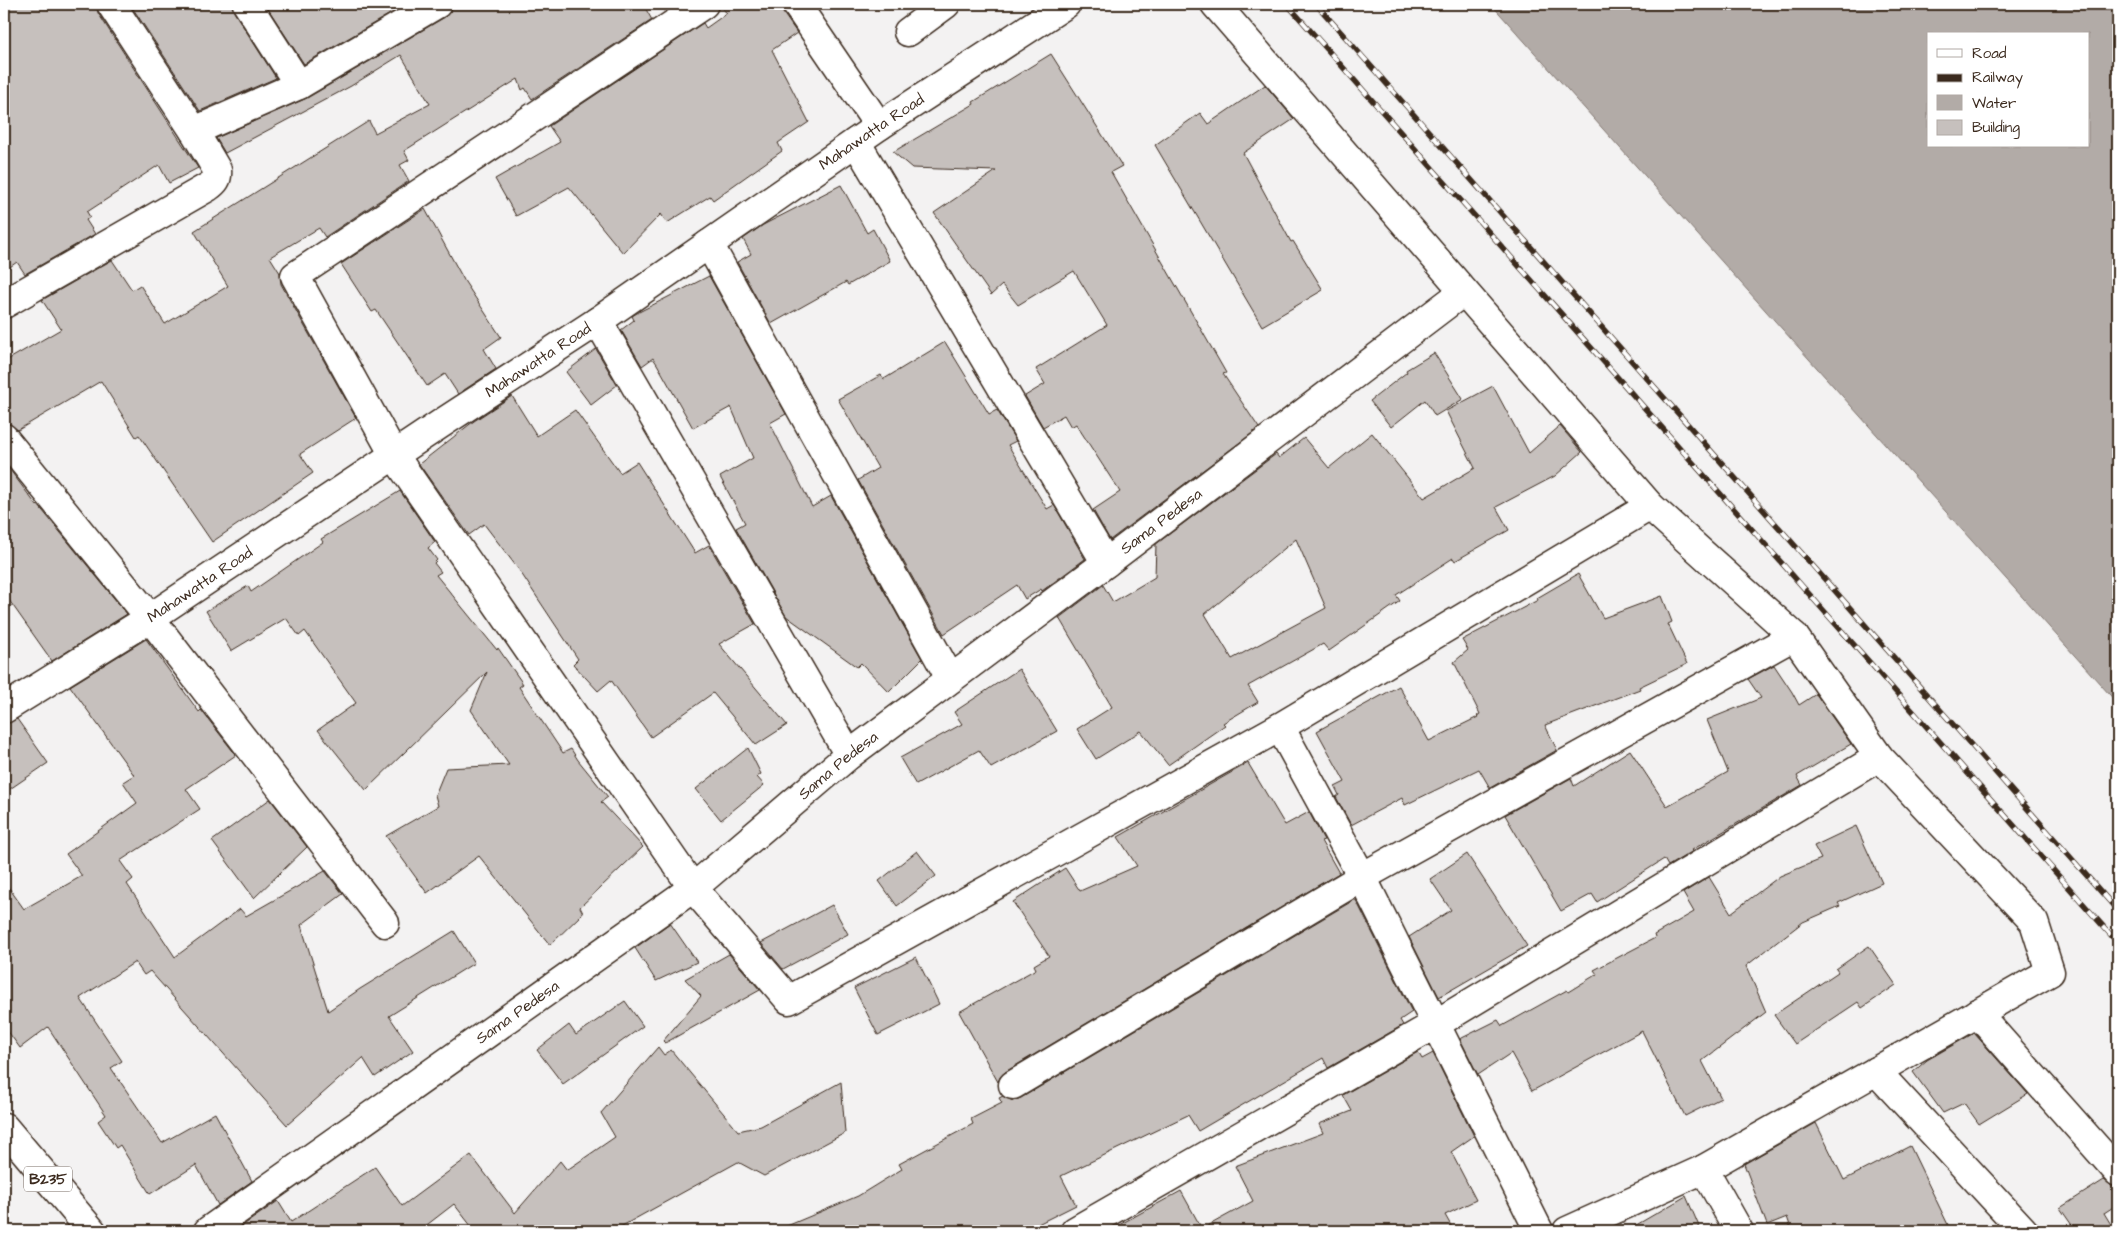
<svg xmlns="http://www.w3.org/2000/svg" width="2122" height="1235" viewBox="0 0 2122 1235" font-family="'Architects Daughter',sans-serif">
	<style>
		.water { fill: #b2aba7; stroke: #827770; fill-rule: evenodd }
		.building { fill: #c6c0bd; stroke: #3b2a1e; fill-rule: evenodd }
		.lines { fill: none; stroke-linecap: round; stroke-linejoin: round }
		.street-casing { stroke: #3b2a1e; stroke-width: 31 }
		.primary-casing { stroke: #3b2a1e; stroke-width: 31 }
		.street { stroke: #fff; stroke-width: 28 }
		.primary { stroke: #fff; stroke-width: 28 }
		.rail-casing { stroke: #3b2a1e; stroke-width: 5.5 }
		.rail { stroke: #fff; stroke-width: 4; stroke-dasharray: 11; stroke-linecap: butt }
		.labels { text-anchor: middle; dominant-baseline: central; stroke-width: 4.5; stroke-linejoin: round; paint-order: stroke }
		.shield { fill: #fff; stroke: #766a62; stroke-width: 1 }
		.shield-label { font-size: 15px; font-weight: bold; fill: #3b2a1e }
		.street-label { font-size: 16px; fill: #3b2a1e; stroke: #fff }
	</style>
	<rect width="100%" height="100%" fill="#f3f2f2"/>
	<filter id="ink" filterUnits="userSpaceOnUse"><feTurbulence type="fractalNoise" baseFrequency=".02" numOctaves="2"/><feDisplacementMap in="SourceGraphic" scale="10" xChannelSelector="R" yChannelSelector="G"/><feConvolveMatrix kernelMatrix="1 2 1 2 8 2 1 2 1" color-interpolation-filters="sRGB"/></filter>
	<g filter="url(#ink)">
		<path class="water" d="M1491 4H2118V704ZM1928 34H2088V146H1928Z"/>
		<g class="building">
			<polygon points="4,4 96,4 98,13 198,168 169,183 159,165 87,212 90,217 86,220 95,234 25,274 17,262 4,271"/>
			<polygon points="130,4 232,4 234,12 276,78 200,111"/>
			<polygon points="265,4 407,4 304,64"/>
			<polygon points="453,4 643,4 652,20 532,99 525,88 522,90 518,79 404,151 409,160 400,165 409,181 325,237 319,228 270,257 280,273 281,284 356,418 300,454 313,473 212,542 139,435 136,437 101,381 18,430 10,424 4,423 4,362 61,329 42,300 112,260 132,290 140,285 165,324 228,286 194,231 369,121 375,133 430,104 401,55 351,86 225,153 216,138 307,98 445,17 451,11"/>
			<polygon points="720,4 781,4 783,13 797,33 772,50 809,122 778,143 782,151 713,200 710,196 667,223 661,214 623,253 569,187 516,216 495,179 560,142 549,126 703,23 706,28 727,13 719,6"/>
			<polygon points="1051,54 1122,166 1111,172 1226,373 1223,374 1259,428 1110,540 1093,510 1120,492 1076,424 1071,427 1064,415 1043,427 1025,396 1045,384 1036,369 1107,325 1074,271 1018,305 1002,285 991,295 934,213 996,171 912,168 893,152 974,104 973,102"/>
			<polygon points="1265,85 1294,119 1243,153 1291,242 1293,241 1323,290 1262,326 1155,145 1200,113 1208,124"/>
			<polygon points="841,185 867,233 873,229 890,261 848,285 846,282 771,324 737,262 751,254 743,239 763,225"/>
			<polygon points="425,209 465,282 501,337 484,349 496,369 458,394 445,374 427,386 376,310 372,312 341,264"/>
			<polygon points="709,276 786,414 770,423 812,507 831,496 922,659 889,692 861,663 857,667 786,616 736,528 745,523 720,477 753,458 731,407 693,428 657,364 653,358 642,366 621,330 634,320 632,316 637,313"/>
			<polygon points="945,342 989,414 997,410 1016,441 1008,445 1047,509 1054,505 1085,559 1042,591 1041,589 1025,599 1017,585 944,634 858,480 878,468 838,399 881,375 884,379"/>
			<polygon points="596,349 617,385 591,405 566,372"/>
			<polygon points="1434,353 1463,399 1435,416 1425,400 1391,427 1370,401 1407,372 1406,370"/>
			<path d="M1493 386 1529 453 1560 426 1582 452 1555 476 1496 507 1509 530 1455 561 1453 558 1396 595 1400 601 1329 651 1323 644 1248 686 1258 702 1223 723 1225 725 1168 765 1141 731 1096 759 1077 729 1112 707 1059 618 1103 585 1113 602 1155 577 1156 544 1276 454 1279 458 1304 438 1329 468 1372 433 1424 498 1475 468 1446 411ZM1296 539 1326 608 1232 659 1205 614Z"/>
			<polygon points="512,396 537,436 575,410 620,473 637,462 695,553 709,545 755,624 719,644 787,725 756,745 713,693 651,737 611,680 598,691 573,664 578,659 519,570 484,524 469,535 419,464 474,421"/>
			<polygon points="4,462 37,506 38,505 127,614 52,661 4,593"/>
			<polygon points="400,491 435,542 428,548 437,560 434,563 441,572 436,575 497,650 498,648 523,684 519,687 563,753 571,749 578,760 608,797 601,802 643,847 580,907 583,913 550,945 479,856 427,893 386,836 438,806 435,795 446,768 509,765 471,710 487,672 366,790 318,730 356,703 305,631 299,636 286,618 231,651 206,611 248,586 251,592 323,542 321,539"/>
			<polygon points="1578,574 1603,618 1662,596 1672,622 1668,624 1687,664 1639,687 1640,689 1545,725 1557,750 1490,788 1479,769 1405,805 1402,798 1351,825 1336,797 1339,795 1335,787 1345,782 1317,731 1399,686 1429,741 1478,717 1477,716 1480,714 1454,662 1468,650 1462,640 1538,600 1537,598"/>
			<polygon points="146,639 199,712 201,710 236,755 186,789 200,809 120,861 133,879 127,884 175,957 240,909 246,916 325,871 343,894 301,925 328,1011 360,989 454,931 474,963 389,1016 413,1051 375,1077 363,1058 287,1125 150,971 144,975 135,962 80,998 122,1061 111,1068 162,1143 215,1113 252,1181 218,1205 196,1165 150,1194 120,1145 116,1148 98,1121 106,1115 48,1027 20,1048 4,1026 4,881 24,909 82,876 66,854 137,803 123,782 134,775 70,686"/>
			<polygon points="1774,665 1792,692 1799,705 1816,694 1851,744 1797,776 1802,785 1692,850 1693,851 1668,866 1664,859 1597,902 1592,894 1561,911 1505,815 1571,778 1574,786 1630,750 1667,806 1728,772 1707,720 1761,698 1748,679"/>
			<polygon points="1019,669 1057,731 991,768 979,750 916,785 900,758 962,724 954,712"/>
			<polygon points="17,719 48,763 4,793 4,724"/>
			<polygon points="748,748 761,774 757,777 764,785 721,820 696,789"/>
			<polygon points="1248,763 1285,825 1309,812 1324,840 1321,841 1339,873 1005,1072 1000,1077 998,1082 959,1012 1036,969 1034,965 1049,956 1013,902 1065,868 1080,891 1137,866 1118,837"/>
			<polygon points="270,799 307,847 254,898 212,841"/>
			<polygon points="1856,826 1882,883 1838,903 1840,906 1803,922 1746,966 1766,1012 1702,1061 1721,1098 1685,1116 1642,1031 1532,1091 1511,1053 1478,1075 1460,1039 1498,1020 1502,1026 1567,990 1568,992 1597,974 1594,970 1655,938 1654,935 1694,912 1683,893 1709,877 1731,913 1780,876 1821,859 1814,846"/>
			<polygon points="917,851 936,876 897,906 879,881"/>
			<polygon points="1467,854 1527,946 1439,997 1409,937 1451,910 1430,879"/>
			<polygon points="1354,900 1356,900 1412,1012 1400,1020 1403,1025 1328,1068 1323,1058 1198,1131 1188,1115 1061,1176 1076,1205 1024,1231 775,1231 858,1196 902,1169 899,1164 973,1124 971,1119 1002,1103 999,1098 1003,1096 1013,1101 1021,1098"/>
			<polygon points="832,905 848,934 783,969 761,943"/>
			<polygon points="670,923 697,962 656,981 635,948"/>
			<polygon points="1869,946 1896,985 1862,1008 1858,1002 1795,1044 1774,1015 1838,972 1836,969"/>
			<polygon points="729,954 760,990 665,1043 663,1041 701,996 685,979"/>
			<polygon points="916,957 939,1004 878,1035 854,988"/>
			<polygon points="625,1001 643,1026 563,1084 537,1050 569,1025 576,1035"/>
			<polygon points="1974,1033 2028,1094 1979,1124 1964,1103 1943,1113 1913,1072 1927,1060"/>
			<polygon points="658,1047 664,1055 671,1050 738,1131 761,1126 841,1082 845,1133 764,1176 738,1162 613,1231 475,1231 454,1204 419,1231 235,1231 278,1201 291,1222 375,1167 402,1206 471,1155 515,1213 560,1161 567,1170 615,1137 601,1113"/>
			<polygon points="1418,1052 1422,1059 1433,1053 1474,1136 1451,1152 1476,1200 1445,1215 1454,1231 1108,1231 1181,1191 1202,1229 1253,1201 1235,1166 1323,1133 1319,1124 1352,1111 1343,1095"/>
			<polygon points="1816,1123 1844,1180 1910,1146 1951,1231 1792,1231 1787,1217 1767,1225 1744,1164"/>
			<polygon points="2104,1180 2113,1187 2118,1187 2118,1204 2104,1213 2115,1231 2076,1231 2060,1208"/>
			<polygon points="1686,1196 1701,1231 1626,1231"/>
		</g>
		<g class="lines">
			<g class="street-casing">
				<g id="street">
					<polyline points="247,4 299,85"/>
					<polyline points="704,4 295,276 394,455 693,888 789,1000 1280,727 1650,506"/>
					<polyline points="796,4 879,126"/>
					<polyline points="1215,4 1650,506 1794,636 1879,757 2034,922 2050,972 1704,1169 1567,1231"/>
					<polyline points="908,32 946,4"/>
					<polyline points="194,131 299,85 437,4"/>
					<polyline points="856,142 1106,563"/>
					<polyline points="709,244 950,678"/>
					<path d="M4 304 208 187C215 182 218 179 217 170L194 131 111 4"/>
					<polyline points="598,321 849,755"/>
					<polyline points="4,438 150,618 385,923"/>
					<path id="s1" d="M4 709 150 618 442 423 598 321 879 126 1066 4"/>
					<polyline points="1280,727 1362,877 1539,1231"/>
					<polyline points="1977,1013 2118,1172"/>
					<polyline points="1876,1071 2024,1231"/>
					<polyline points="1013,1085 1362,877 1794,636"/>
					<polyline points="1704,1169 1739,1231"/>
					<path id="s2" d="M208 1231 693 888 849 755 1106 563 1463 292"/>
					<polyline points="1075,1231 1434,1025 1879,757"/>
				</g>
			</g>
			<g class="primary-casing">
				<polyline id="primary" points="4,1127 92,1231"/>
			</g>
			<use href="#street" class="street"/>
			<use href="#primary" class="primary"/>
			<g class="rail-casing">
				<g id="rail">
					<polyline points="1287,4 2118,943"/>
					<polyline points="1316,4 2118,911"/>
				</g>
			</g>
			<use href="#rail" class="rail"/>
		</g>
	</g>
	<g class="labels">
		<rect class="shield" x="24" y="1166.5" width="48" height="25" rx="4"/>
		<g class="shield-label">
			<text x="48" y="1179">B235</text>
		</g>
		<g class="street-label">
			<text stroke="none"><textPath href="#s1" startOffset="1042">Mahawatta Road</textPath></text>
			<text stroke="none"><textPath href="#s1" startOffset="638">Mahawatta Road</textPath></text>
			<text stroke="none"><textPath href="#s2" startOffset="1189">Sama Pedesa</textPath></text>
			<text stroke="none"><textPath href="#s1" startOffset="232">Mahawatta Road</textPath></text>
			<text stroke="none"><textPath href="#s2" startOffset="784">Sama Pedesa</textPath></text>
			<text stroke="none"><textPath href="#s2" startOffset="379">Sama Pedesa</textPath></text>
		</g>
	</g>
	<rect width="2122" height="1235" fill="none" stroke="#fff" stroke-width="20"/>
	<rect x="10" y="10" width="2102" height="1215" fill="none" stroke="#3b2a1e" stroke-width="2" filter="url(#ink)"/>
	<rect x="1927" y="32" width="162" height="115" fill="#ffffff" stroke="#b1aaa5"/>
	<rect x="1937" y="49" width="25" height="8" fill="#ffffff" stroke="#b1aaa5"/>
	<text x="1972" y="58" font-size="15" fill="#3b2a1e">Road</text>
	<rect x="1937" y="74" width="25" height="8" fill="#3b2a1e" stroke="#b1aaa5"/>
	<text x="1972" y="82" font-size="15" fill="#3b2a1e">Railway</text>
	<rect x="1937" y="95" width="25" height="15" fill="#b2aba7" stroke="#b1aaa5"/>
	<text x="1972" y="108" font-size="15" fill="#3b2a1e">Water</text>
	<rect x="1937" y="120" width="25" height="15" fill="#c6c0bd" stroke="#b1aaa5"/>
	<text x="1972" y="132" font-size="15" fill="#3b2a1e">Building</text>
</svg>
